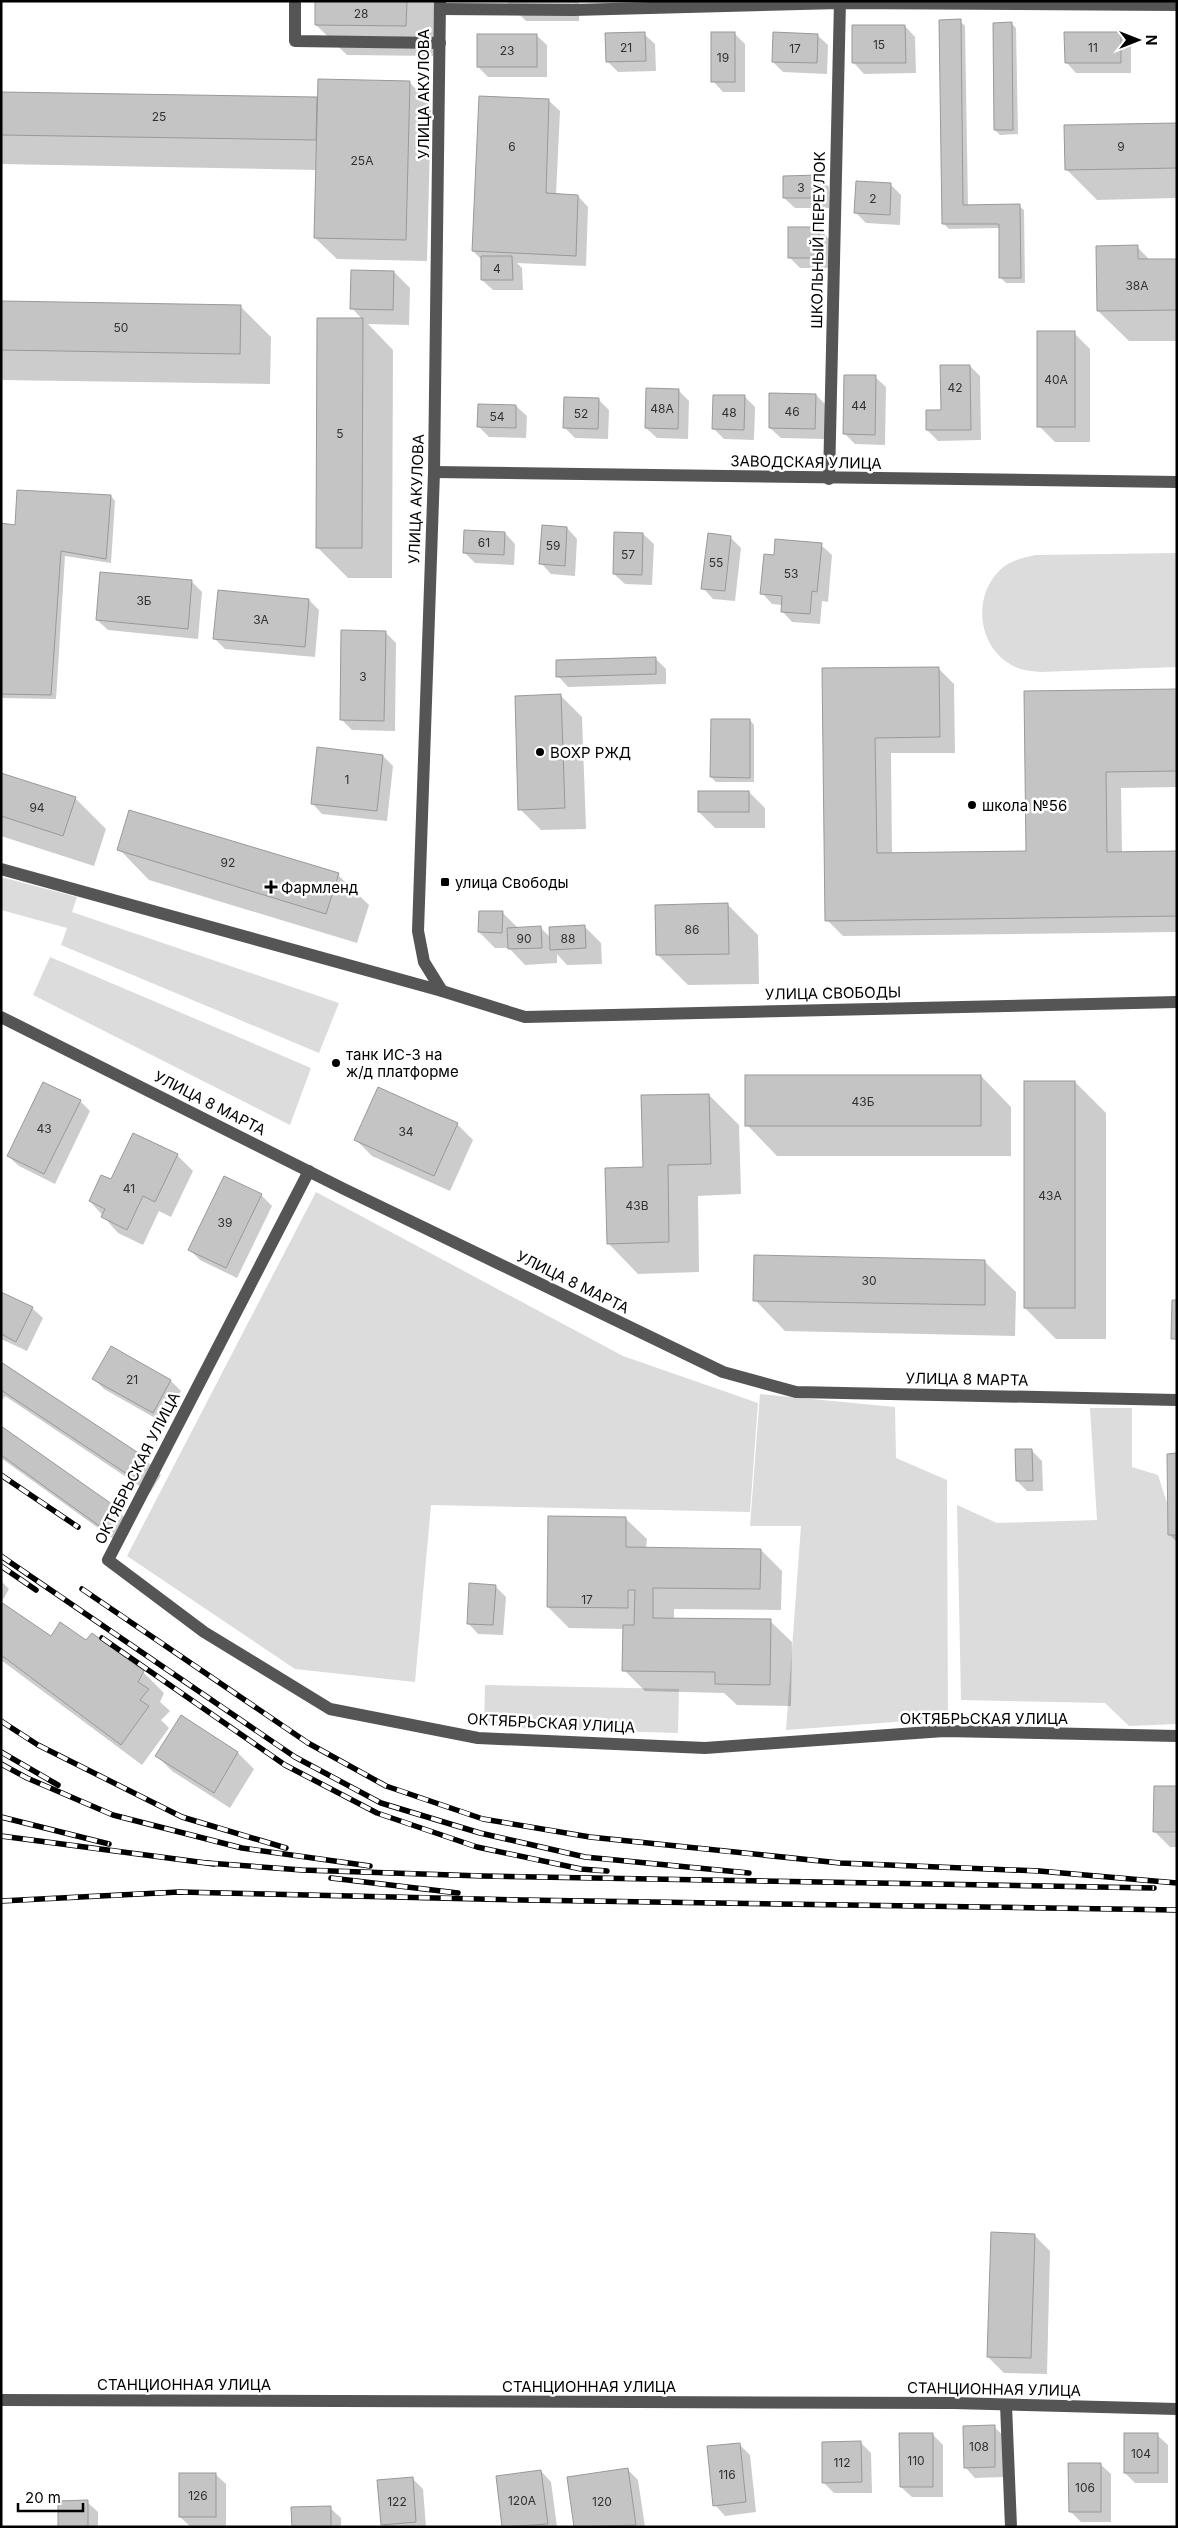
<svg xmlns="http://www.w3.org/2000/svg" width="1178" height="2528" viewBox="0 0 1178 2528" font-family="Inter,sans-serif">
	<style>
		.green { fill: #dcdcdc }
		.shadow { fill: #0003 }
		.building { fill: #c4c4c4; stroke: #999 }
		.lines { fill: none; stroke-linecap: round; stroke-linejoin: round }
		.minor { stroke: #555; stroke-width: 12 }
		.rail-casing { stroke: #000; stroke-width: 5.5 }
		.rail { stroke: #fff; stroke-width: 4; stroke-dasharray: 11; stroke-linecap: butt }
		.poi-dot { fill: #000; stroke: #fff; stroke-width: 2 }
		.labels { text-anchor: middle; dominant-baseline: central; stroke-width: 5; stroke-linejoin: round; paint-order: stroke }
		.number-label { font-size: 12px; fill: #313131 }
		.street-label { font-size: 15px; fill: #000; stroke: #fff }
		.poi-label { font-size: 15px; fill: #000; stroke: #fff; text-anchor: start }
	</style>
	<rect width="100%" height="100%" fill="#fff"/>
	<g class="green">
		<path d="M1177 553V667L1041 672C1034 671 1027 671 1021 669 980 656 969 600 1000 570 1009 561 1022 558 1035 555Z"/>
		<polygon points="1,877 77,897 72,912 339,1003 319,1053 61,945 67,928 1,910"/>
		<polygon points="50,957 311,1068 290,1125 33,995"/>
		<polygon points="316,1192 623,1356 758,1403 750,1512 431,1505 415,1682 295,1669 127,1556"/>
		<polygon points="760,1394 895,1407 896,1458 947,1480 948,1718 786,1730 801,1526 750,1526"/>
		<polygon points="1090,1408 1132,1408 1132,1467 1158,1475 1177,1534 1177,1724 1129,1726 1105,1703 961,1700 957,1505 997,1523 1097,1520"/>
		<polygon points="485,1685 679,1689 678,1733 484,1727"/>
	</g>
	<g class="shadow">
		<polygon points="316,1 437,1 437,56 347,55 316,25"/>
		<polygon points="506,1 579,1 579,21 526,21"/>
		<polygon points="960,21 965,26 968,206 1019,206 1024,210 1025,283 1006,283 1001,278 1000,228 949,229 944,224"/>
		<polygon points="1011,23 1016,28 1018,134 1000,135 995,130"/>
		<polygon points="905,26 915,37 916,73 864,74 854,63"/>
		<polygon points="734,33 745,44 745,92 723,92 713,81"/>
		<polygon points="1120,33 1131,44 1131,73 1076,73 1066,62"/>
		<polygon points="644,34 655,44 656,71 618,72 607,61"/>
		<polygon points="536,35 547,45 547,77 488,77 478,67"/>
		<polygon points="817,35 828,45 827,74 783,72 773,62"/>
		<polygon points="409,82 431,104 427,261 337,259 315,238 317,170 1,164 1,93 316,99 318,101"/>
		<polygon points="480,98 549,101 560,111 556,195 578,196 588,207 586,266 517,263 522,268 523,290 493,290 482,280 482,260 473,251"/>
		<polygon points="1177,124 1177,198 1097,200 1067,170"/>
		<polygon points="818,176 829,187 829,208 795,208 784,198"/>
		<polygon points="890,184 901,195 900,225 866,223 855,212"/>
		<polygon points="818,228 829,239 829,268 800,268 789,257"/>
		<polygon points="1137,247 1151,261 1177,260 1177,341 1129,341 1098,311"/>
		<polygon points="394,272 410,288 409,325 368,324 393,350 392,578 348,578 317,547 362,319 352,308"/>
		<polygon points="1,302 240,306 271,337 270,384 1,380"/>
		<polygon points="1074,333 1090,349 1090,442 1055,442 1039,426"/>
		<polygon points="970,366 980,376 981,440 938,441 927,430"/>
		<polygon points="875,377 886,387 885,445 855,444 845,434"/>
		<polygon points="678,390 689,401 688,439 657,438 646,428"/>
		<polygon points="816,395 826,405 825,439 781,438 770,428"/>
		<polygon points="745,397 755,407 754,440 724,439 714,429"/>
		<polygon points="598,399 609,410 608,439 575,438 564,427"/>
		<polygon points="516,406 527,416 526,438 489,437 479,427"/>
		<polygon points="111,496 115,501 111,563 65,556 56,699 1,698 1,525 16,526"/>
		<polygon points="567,528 577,539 575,576 551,574 541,563"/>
		<polygon points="505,533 515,544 514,565 475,563 464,552"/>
		<polygon points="643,534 654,544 652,585 625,584 614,574"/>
		<polygon points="730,537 741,548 735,601 713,599 703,588"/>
		<polygon points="821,545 832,555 828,602 822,601 820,624 792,622 782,611 782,605 772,604 762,593 775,556"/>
		<polygon points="191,581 202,592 198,639 108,630 97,620"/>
		<polygon points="309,600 319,610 315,657 225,649 214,638"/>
		<polygon points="385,632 396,643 395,731 352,730 342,720"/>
		<polygon points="656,659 666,669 666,684 568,687 558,676"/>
		<polygon points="938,668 954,684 955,753 891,753 892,854 1028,852 1177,691 1177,787 1121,788 1122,853 1177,852 1177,932 843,936 827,920 823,669"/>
		<polygon points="561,696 582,717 586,829 541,830 520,809"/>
		<polygon points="750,720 754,725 754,782 716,782 711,777"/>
		<polygon points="383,756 393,766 387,821 322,814 312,803"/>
		<polygon points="1,774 75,798 106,829 94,866 1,836"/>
		<polygon points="749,792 765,808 765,828 715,828 699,812"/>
		<polygon points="119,849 338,875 369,905 357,943 149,880"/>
		<polygon points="728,905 758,935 759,984 688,985 657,954"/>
		<polygon points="503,913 518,928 540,927 551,938 585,927 601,943 602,964 567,965 557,954 557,963 525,965 509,948 495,948 479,932"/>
		<polygon points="981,1076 1011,1107 1011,1156 777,1156 747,1125"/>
		<polygon points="1075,1082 1106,1113 1106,1339 1056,1339 1025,1308"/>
		<polygon points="709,1095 739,1125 741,1194 698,1196 699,1272 638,1274 608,1243 644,1168"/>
		<polygon points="80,1101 90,1111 55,1184 19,1166 8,1156"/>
		<polygon points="457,1124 473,1140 450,1191 372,1156 356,1140"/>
		<polygon points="177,1155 193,1171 171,1217 159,1211 143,1245 118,1233 90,1201 111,1181"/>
		<polygon points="261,1195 272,1206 237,1278 200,1260 190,1250"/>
		<polygon points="985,1262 1016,1292 1015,1336 785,1331 755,1300"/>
		<polygon points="1,1293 32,1308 43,1318 27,1351 1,1339"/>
		<polygon points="2,1364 145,1459 161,1475 150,1493 5,1396 1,1402"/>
		<polygon points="94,1379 171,1381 181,1391 164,1423 104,1389"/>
		<polygon points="1,1427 115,1508 131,1524 119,1543 1,1458"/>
		<polygon points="1032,1451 1042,1461 1043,1491 1027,1491 1017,1481"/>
		<polygon points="1177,1455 1177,1542 1170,1535"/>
		<polygon points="625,1518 647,1539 646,1548 761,1550 782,1571 781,1610 674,1609 674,1619 770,1621 792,1642 791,1706 737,1705 724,1693 645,1691 624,1670 624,1629 569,1628 548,1607"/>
		<polygon points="1,1581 9,1589 1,1603"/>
		<polygon points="495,1586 506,1597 503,1635 478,1634 468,1623"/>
		<polygon points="1,1603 51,1638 86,1642 143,1672 164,1693 160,1702 170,1711 161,1720 169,1728 142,1765 1,1660"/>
		<polygon points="182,1717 238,1753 254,1769 230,1808 172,1771 156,1755"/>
		<polygon points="1177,1788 1177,1847 1170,1847 1154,1831"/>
		<polygon points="1034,2235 1050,2251 1047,2374 1004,2373 988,2357"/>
		<polygon points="994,2427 1005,2437 1005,2477 975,2478 965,2467"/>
		<polygon points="932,2434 943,2445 943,2497 912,2497 901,2487"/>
		<polygon points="1157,2435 1168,2445 1168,2483 1135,2483 1125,2473"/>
		<polygon points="861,2443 871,2453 872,2493 834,2493 823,2482"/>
		<polygon points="739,2444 750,2455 756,2512 725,2516 715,2505"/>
		<polygon points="1100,2464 1111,2474 1111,2522 1081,2522 1070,2511"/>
		<polygon points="627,2469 638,2480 645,2527 576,2527"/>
		<polygon points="541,2471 551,2482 557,2527 503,2527"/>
		<polygon points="215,2474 226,2484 226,2527 191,2527 180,2517"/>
		<polygon points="413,2479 423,2489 426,2527 384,2527 382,2524"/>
		<polygon points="87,2502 98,2512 98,2527 60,2527"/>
		<polygon points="330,2508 341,2518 341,2527 293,2527"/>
	</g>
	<g class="building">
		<polygon points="315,1 407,1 406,26 315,25"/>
		<polygon points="961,19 963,205 1020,204 1021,278 999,278 999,224 942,224 939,20"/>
		<polygon points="1012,22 1013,130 994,130 993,23"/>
		<polygon points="852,25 905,25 906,63 852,63"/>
		<polygon points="645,32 646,61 606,62 605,33"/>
		<rect x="711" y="32" width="24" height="50"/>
		<polygon points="773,32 818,34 817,63 772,62"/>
		<polygon points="1064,32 1121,32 1121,63 1065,63"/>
		<rect x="477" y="34" width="60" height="33"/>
		<polygon points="318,79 410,81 406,240 314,238"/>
		<polygon points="1,92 317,97 316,140 1,135"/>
		<polygon points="479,96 549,99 546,193 578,195 576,256 472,251"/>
		<polygon points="1177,123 1177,168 1065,170 1064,125"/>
		<polygon points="819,175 819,198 783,198 783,176"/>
		<polygon points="856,181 891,183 890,215 854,213"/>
		<rect x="788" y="227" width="31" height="31"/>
		<polygon points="1138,245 1138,259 1177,259 1177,310 1097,311 1096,246"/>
		<polygon points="481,256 512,256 513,280 481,280"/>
		<polygon points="351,270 394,271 393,310 350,309"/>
		<polygon points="1,301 241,305 240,354 1,350"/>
		<polygon points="317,318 363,318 362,548 316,548"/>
		<rect x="1037" y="331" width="38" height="96"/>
		<polygon points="940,365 970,365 971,430 926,430 926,410 941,410"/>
		<polygon points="844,375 876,375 875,435 843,434"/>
		<polygon points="646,388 679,389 678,429 645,428"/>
		<polygon points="769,393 816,394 815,429 769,428"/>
		<polygon points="713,395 745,395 744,430 712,429"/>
		<polygon points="564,397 599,398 598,429 563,428"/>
		<polygon points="478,404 516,405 516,428 477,427"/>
		<polygon points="17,490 111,495 106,559 61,551 51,695 1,694 1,523 15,525"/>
		<polygon points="542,525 567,527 565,566 539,564"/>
		<polygon points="464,530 505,532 504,555 463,553"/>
		<polygon points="614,532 643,533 642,575 613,574"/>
		<polygon points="708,533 731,536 725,591 701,589"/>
		<polygon points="775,539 822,543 817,592 812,591 810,614 781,612 782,596 760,594 764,554 774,555"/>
		<polygon points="100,572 192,580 188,629 96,620"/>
		<polygon points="218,590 309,599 305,647 213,639"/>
		<polygon points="341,630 386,631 384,721 340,720"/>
		<polygon points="656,657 656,674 556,677 556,660"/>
		<polygon points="939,667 940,737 875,738 877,853 1026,851 1024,691 1177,689 1177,771 1106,772 1107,852 1177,851 1177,916 825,921 822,668"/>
		<polygon points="561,694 565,808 518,810 515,696"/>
		<polygon points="711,719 750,719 750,778 710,777"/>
		<polygon points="317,747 383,755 377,811 311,804"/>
		<polygon points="1,773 76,797 63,836 1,816"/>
		<rect x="698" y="791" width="51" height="21"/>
		<polygon points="129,810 339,873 326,914 117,850"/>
		<polygon points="728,903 729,954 656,955 655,905"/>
		<polygon points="479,911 503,911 502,933 478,932"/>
		<polygon points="585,925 586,948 550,950 549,927"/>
		<polygon points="541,926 542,948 508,949 507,928"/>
		<rect x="745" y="1075" width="236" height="51"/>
		<rect x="1024" y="1081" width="51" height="227"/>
		<polygon points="43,1082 81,1100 44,1174 7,1156"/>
		<polygon points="378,1087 458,1123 434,1176 354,1140"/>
		<polygon points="709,1094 711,1164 668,1165 669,1242 607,1244 605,1168 643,1167 641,1095"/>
		<polygon points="133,1133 178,1154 155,1202 143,1196 127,1230 101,1217 105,1209 89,1201 101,1175 111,1179"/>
		<polygon points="224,1176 262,1194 226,1268 188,1250"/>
		<polygon points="754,1255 985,1260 985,1305 753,1301"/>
		<polygon points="1,1292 33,1307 16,1342 1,1334"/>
		<polygon points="1172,1300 1177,1300 1177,1339 1171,1339"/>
		<polygon points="111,1346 171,1380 153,1413 92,1379"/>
		<polygon points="1,1362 146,1458 133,1478 1,1390"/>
		<polygon points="1,1426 116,1507 102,1528 1,1455"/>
		<polygon points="1015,1449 1032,1449 1033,1481 1016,1481"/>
		<polygon points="1177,1453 1177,1535 1168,1535 1167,1454"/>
		<polygon points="548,1516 626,1517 626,1547 761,1549 760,1589 653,1588 653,1618 771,1619 770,1685 715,1684 715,1672 622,1671 623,1625 634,1625 635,1590 628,1590 628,1608 547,1607"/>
		<polygon points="469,1583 496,1585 493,1625 467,1624"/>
		<polygon points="1,1602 51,1636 60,1622 86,1640 92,1633 144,1671 138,1682 149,1689 140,1700 149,1706 121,1745 1,1655"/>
		<polygon points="181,1715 238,1752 214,1793 155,1756"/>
		<polygon points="1154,1786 1177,1786 1177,1832 1153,1832"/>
		<polygon points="991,2232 1035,2234 1031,2358 987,2357"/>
		<polygon points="995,2425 995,2467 964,2468 963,2426"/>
		<polygon points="899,2433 933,2433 933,2487 900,2487"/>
		<rect x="1124" y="2433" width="34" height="40"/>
		<polygon points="861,2441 862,2482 822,2483 822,2442"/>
		<polygon points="740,2443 746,2502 713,2506 707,2446"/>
		<polygon points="1068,2463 1101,2463 1101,2512 1069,2512"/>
		<polygon points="628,2468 636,2525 574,2527 567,2477"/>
		<polygon points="541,2470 548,2524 502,2527 496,2476"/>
		<rect x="179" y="2473" width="37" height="44"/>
		<polygon points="413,2477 416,2522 381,2525 377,2480"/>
		<polygon points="88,2500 88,2527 58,2527 58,2501"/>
		<polygon points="331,2506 331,2527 292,2527 291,2507"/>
	</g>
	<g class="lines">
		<g class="minor">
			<polyline points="295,1 295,41 440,43"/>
			<polyline points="440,1 434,472 418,931 424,962 442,991"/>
			<polyline points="440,9 573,10 839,3 1177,5"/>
			<polyline points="434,472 1177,482"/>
			<polyline points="829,479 840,1"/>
			<polyline points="1,869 442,991 525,1017 1177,1002"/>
			<polyline points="1,1017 344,1189 723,1372 796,1392 1177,1400"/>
			<polyline points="309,1171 108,1560 204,1632 330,1709 478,1738 705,1748 944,1731 1177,1736"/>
			<polyline points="1,2400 954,2403 1177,2409"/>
			<polyline points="1006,2405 1011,2527"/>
		</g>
		<g class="rail-casing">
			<g id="rail">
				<polyline points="1,1475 78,1527"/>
				<polyline points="1,1556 295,1757 381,1803 480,1833 585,1857 749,1873"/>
				<polyline points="1,1566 36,1590"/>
				<polyline points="82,1589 308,1743 386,1786 483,1819 590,1837 840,1863 1039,1871 1177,1883"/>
				<polyline points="102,1638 285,1765 377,1813 477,1847 581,1869 607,1871"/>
				<polyline points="1,1721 38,1745 182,1817 286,1848"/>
				<polyline points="1,1752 58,1785"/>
				<polyline points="1,1764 27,1778 113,1815 242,1848 370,1866"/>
				<polyline points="1,1817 109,1844"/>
				<polyline points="1,1836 214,1864"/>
				<polyline points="207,1863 302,1870 482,1876 1154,1888"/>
				<polyline points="331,1878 458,1893"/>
				<polyline points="1,1901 179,1892 523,1900 1177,1910"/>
			</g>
		</g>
		<use href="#rail" class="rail"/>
	</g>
	<g class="poi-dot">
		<circle cx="540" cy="752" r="5"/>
		<circle cx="972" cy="805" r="5"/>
		<rect x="440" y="877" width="10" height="10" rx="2.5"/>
		<path d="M268.5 879.5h5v5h5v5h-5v5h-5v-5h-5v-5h5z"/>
		<circle cx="336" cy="1063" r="5"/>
	</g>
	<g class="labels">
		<g class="number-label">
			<text x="361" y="13">28</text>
			<text x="879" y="44">15</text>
			<text x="626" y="47">21</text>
			<text x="1093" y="47">11</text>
			<text x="795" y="48">17</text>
			<text x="507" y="50">23</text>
			<text x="723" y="57">19</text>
			<text x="159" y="116">25</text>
			<text x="512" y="146">6</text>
			<text x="1121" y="146">9</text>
			<text x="362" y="160">25А</text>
			<text x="801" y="187">3</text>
			<text x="873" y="198">2</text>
			<text x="497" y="268">4</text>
			<text x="1137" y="285">38А</text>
			<text x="121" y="327">50</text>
			<text x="1056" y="379">40А</text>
			<text x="955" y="387">42</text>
			<text x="859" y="405">44</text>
			<text x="662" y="408">48А</text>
			<text x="792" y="411">46</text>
			<text x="729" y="412">48</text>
			<text x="581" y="413">52</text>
			<text x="497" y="416">54</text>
			<text x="340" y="433">5</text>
			<text x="484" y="542">61</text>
			<text x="553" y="545">59</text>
			<text x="628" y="554">57</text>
			<text x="716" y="562">55</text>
			<text x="791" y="573">53</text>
			<text x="144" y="600">3Б</text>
			<text x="261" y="619">3А</text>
			<text x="363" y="676">3</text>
			<text x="347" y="779">1</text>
			<text x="37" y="807">94</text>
			<text x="228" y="862">92</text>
			<text x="692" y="929">86</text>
			<text x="524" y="938">90</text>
			<text x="568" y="938">88</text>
			<text x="863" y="1101">43Б</text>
			<text x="44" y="1128">43</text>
			<text x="406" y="1131">34</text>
			<text x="129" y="1188">41</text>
			<text x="1050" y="1195">43А</text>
			<text x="637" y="1205">43В</text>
			<text x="225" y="1222">39</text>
			<text x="869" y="1280">30</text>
			<text x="132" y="1379">21</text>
			<text x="587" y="1599">17</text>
			<text x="979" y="2446">108</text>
			<text x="1141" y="2453">104</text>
			<text x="916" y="2460">110</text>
			<text x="842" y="2462">112</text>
			<text x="727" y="2474">116</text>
			<text x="1085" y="2487">106</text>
			<text x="198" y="2495">126</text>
			<text x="522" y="2500">120А</text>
			<text x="397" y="2501">122</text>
			<text x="602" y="2501">120</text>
		</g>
		<g class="street-label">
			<text transform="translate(423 94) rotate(-90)">УЛИЦА АКУЛОВА</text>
			<text transform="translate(818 240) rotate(-89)">ШКОЛЬНЫЙ ПЕРЕУЛОК</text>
			<text transform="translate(806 462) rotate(1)">ЗАВОДСКАЯ УЛИЦА</text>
			<text transform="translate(416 499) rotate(-88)">УЛИЦА АКУЛОВА</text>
			<text transform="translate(833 993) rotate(-1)">УЛИЦА СВОБОДЫ</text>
			<text transform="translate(210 1103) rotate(27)">УЛИЦА 8 МАРТА</text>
			<text transform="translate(573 1282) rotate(26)">УЛИЦА 8 МАРТА</text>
			<text transform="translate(967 1379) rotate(1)">УЛИЦА 8 МАРТА</text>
			<text transform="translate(137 1468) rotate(-63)">ОКТЯБРЬСКАЯ УЛИЦА</text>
			<text x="984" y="1718">ОКТЯБРЬСКАЯ УЛИЦА</text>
			<text transform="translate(551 1723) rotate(3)">ОКТЯБРЬСКАЯ УЛИЦА</text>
			<text x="184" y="2384">СТАНЦИОННАЯ УЛИЦА</text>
			<text x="589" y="2386">СТАНЦИОННАЯ УЛИЦА</text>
			<text transform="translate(994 2389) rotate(1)">СТАНЦИОННАЯ УЛИЦА</text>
		</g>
		<g class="poi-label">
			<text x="550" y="752">ВОХР РЖД</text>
			<text x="982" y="805">школа №56</text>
			<text x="455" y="882">улица Свободы</text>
			<text x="281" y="887">Фармленд</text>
			<text x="346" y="1054">танк ИС-3 на<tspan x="346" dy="17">ж/д платформе</tspan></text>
		</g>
	</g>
	<rect width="1178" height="2528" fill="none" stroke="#000000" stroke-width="5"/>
	<g transform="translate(1138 40) rotate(90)" stroke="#ffffff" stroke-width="4" paint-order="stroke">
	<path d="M0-4L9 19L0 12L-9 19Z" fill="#000000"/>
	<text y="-8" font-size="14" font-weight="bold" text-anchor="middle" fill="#000000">N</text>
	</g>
	<path d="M18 2503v8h65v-8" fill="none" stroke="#000000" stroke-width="2.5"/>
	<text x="25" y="2503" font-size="15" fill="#000000" stroke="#ffffff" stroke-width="4" paint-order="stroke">20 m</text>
</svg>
